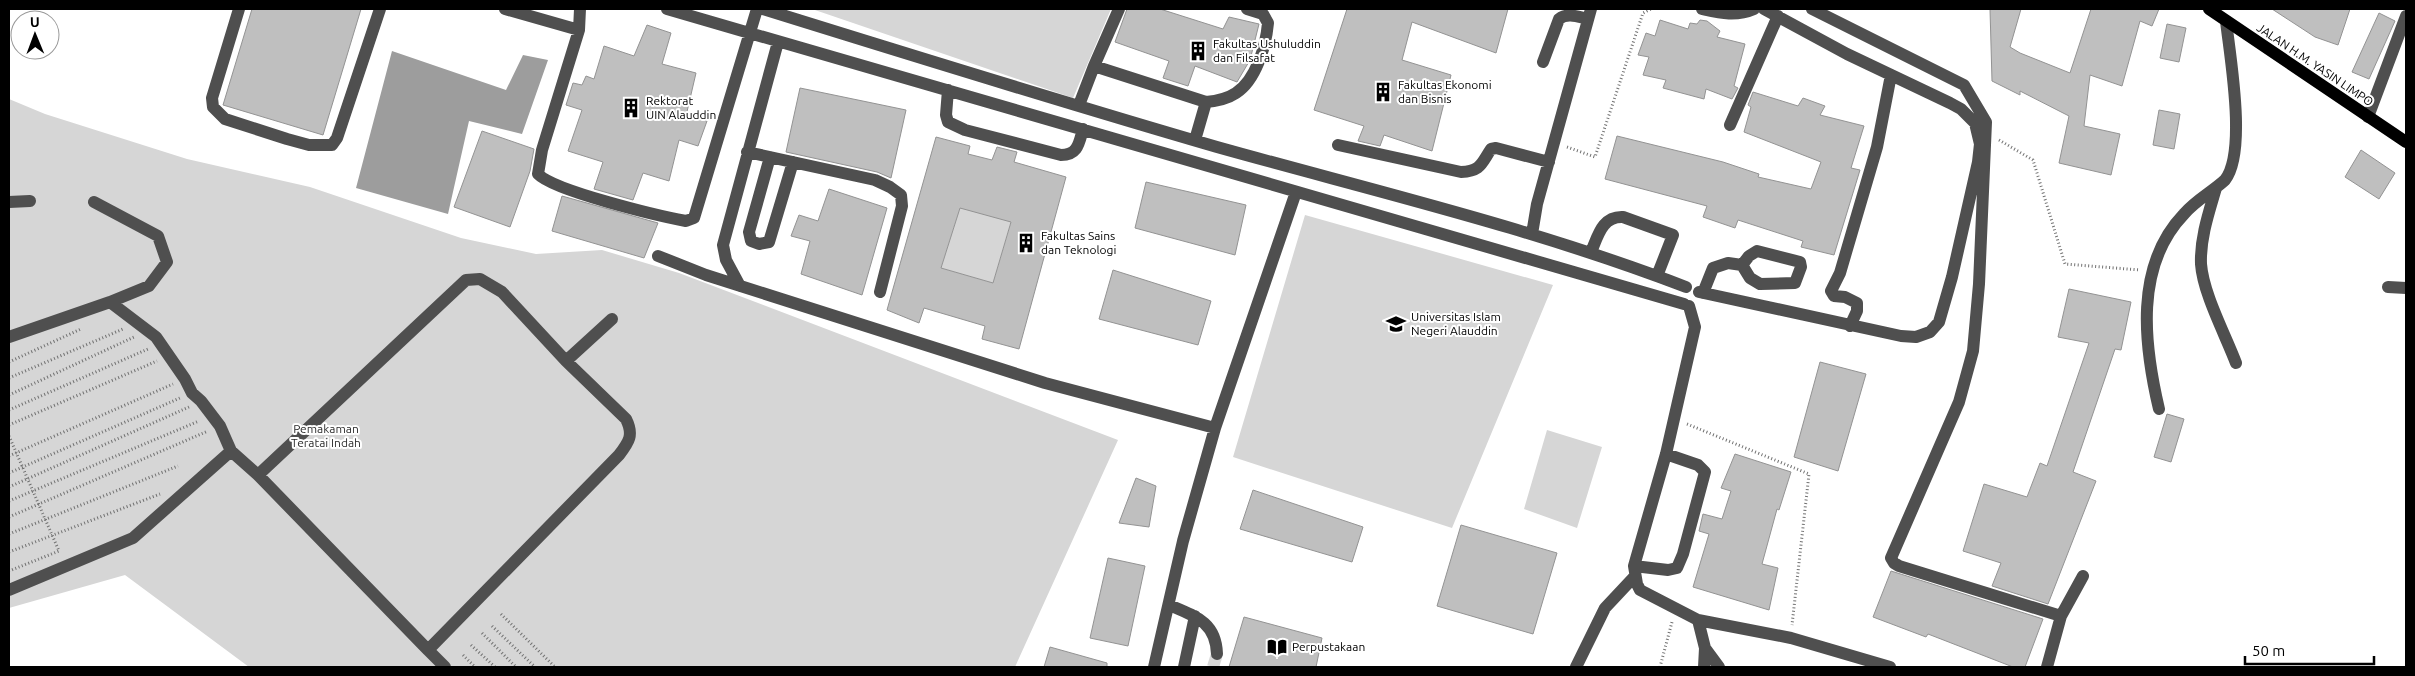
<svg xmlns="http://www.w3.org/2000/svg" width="2415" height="676" font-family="Ubuntu,sans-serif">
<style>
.green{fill:#d6d6d6}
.water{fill:#9d9d9d}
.building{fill:#bfbfbf;stroke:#939393;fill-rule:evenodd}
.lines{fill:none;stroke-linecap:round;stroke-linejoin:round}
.minor-tunnel{stroke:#d9d9d9;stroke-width:12;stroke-dasharray:12 6;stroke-linecap:butt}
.path{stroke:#717171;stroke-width:3;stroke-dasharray:1 2.5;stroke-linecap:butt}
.minor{stroke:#4f4f4f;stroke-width:12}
.major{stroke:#000;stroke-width:12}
.labels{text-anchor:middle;stroke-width:4;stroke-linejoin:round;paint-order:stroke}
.poi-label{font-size:12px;fill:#000;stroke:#fff;text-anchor:start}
.street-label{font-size:12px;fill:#000;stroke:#fff}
.park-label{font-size:12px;fill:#2d2d2d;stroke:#fff}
</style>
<rect width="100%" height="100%" fill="#fff"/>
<path class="green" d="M812 9H1111L1073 98Z
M9 99 45 114 187 159 310 187 461 238 536 254 602 250 679 273 1118 440 1015 667H249L125 575 9 608Z
M963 198 1014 211 993 283 941 268Z
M1305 215 1553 285 1452 528 1233 457Z
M1547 430 1602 447 1577 528 1524 509Z"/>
<path class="water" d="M392 51 506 90 523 55 548 60 522 134 469 121 448 214 356 188Z"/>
<path class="building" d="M252 9H361L323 135 223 105Z
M1127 9H1160L1223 29 1229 17 1259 24 1250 60 1237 82 1195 66 1188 86 1163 78 1169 61 1115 42Z
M1347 9H1508L1496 53 1412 22 1402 60 1451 75 1432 151 1384 135 1380 146 1358 141 1364 126 1314 110Z
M1990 9H2021L2010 47 2020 53 2070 73 2091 9H2159L2152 26 2140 21 2122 86 2090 75 2084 126 2120 134 2111 175 2059 163 2069 116 2020 91V95L1992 81Z
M2272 9H2350L2338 45 2315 37Z
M2379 13 2395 21 2369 79 2352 72Z
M1660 20 1688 29 1690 23 1697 24 1700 20 1707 21 1720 31 1717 37 1745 44 1734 86 1738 88 1732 99 1706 89 1704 99 1663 88 1666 80 1643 75 1649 57 1638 55 1646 33 1655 36Z
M2167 24 2186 28 2179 62 2160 58Z
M647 25 671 33 662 64 696 73 686 116 707 121 698 146 679 140 669 181 643 173 633 200 594 189 603 162 568 151 582 110 566 105 573 83 582 85 586 76 594 79 604 46 634 56Z
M800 88 906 110 891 178 877 172 786 152Z
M1753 92 1798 106 1803 98 1825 106 1820 115 1864 126 1851 168 1860 170 1834 255 1801 247 1803 241 1738 220 1735 228 1703 217 1707 206 1605 179 1617 136 1723 162 1759 174 1758 177 1811 189 1821 162 1744 132 1751 107 1748 105Z
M2159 110 2180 114 2174 149 2153 145Z
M482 131 534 149 530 171 510 227 454 207Z
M936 137 970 146 968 154 992 160 997 147 1017 152 1014 162 1066 177 1019 349 982 339 985 326 924 308 919 323 887 310ZM960 208 1011 222 993 283 941 268Z
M2361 150 2395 173 2379 199 2345 177Z
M1146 182 1246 205 1235 255 1135 228Z
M829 189 887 208 862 295 801 274 810 241 791 236 799 215 818 221Z
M562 196 658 223 644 258 552 231Z
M1113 270 1211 301 1198 345 1099 319Z
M2069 289 2131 302 2121 350 2115 349 2073 472 2096 481 2048 604 1992 586 2001 563 1963 551 1984 484 2027 497 2040 463 2047 466 2089 343 2058 337Z
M1820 362 1866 374 1838 471 1794 457Z
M2167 414 2184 419 2171 462 2154 457Z
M1735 454 1791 472 1779 510 1777 509 1762 564 1778 568 1769 610 1693 587 1709 534 1699 531 1703 514 1722 519 1731 491 1721 488Z
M1136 478 1156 486 1149 527 1119 523Z
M1253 490 1363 527 1352 562 1240 529Z
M1461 525 1557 553 1533 634 1437 606Z
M1108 558 1145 566 1128 646 1090 638Z
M1891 571 2043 619 2025 667H2013L1928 634 1926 637 1873 617Z
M1244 617 1322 638 1316 667H1229Z
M1050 647 1107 663V667H1044Z"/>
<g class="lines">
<path class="minor-tunnel" d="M1213 667 1217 654"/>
<path class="path" d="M1999 140 2033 160 2065 264 2140 270
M1567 147 1595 157 1643 13 1651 9
M9 362 81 329
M9 378 123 329
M9 395 134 337
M9 410 148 349
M1687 424 1809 474 1792 625
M9 425 157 361
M9 436 59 551 9 571
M9 456 173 384
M9 473 180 398
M9 487 189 407
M9 501 199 421
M9 517 208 431
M9 534 178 466
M9 552 160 494
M501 614 555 667
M492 626 535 667
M482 633 516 667
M471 645 495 667
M463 655 475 667
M1660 667 1672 622"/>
<path class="minor" d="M239 9 212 98 213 107 225 119 287 139 309 145H332L337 138 380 9
M505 9 579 30
M580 9 579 30 542 150 538 174C554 191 659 216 686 221L694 218 757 9
M667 9 1684 304
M763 9C914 56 1065 103 1217 147 1374 191 1533 228 1686 287
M1702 9C1720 13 1736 17 1754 9
M1812 9 1964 85 1986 122 1979 284 1973 351 1959 402 1891 558 1894 563 1899 566 2061 616 2047 667
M1543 62 1559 19C1567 12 1579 17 1588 19
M1094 66 1119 9
M948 90 946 115 948 122 965 130 1061 155C1078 155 1079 143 1083 129
M1206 102C1217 101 1227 99 1236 93 1256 80 1266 46 1268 23L1263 14 1247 9
M1079 105 1094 66 1206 102 1195 140
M2368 117 2406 16
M1730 125 1778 16
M1338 145 1461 172C1481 171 1481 164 1491 149L1496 148 1549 162
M747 152 875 180 890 187 901 195 902 206 880 292
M770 157 749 232 751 241 759 244 769 242 793 162
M2216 188C2209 212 2200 238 2201 264 2203 293 2225 334 2236 363
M9 202 30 201
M94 202 158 236 167 262 149 286 110 302
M1532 234 1537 204 1591 9
M1757 251 1800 262 1801 267 1795 283 1760 284 1750 278 1742 265 1749 256Z
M1591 252C1598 236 1602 216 1623 217L1673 235 1657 276
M658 256 706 275 1045 383 1215 428
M740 286 726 260 723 245 778 42
M2388 287 2406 288
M1699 292 1901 336 1916 337 1930 332 1939 322 1952 277 1978 162 1980 144 1975 123 1961 109 1950 103 1847 54 1764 9
M1703 293 1713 268 1728 263 1742 265
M1689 306 1695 327 1666 454 1634 566 1637 584 1640 590 1698 620 1705 648 1704 667
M1850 326 1857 311V303L1845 297 1834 296 1831 291 1840 273 1877 147 1891 75
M9 337 110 302 156 337 185 379 192 393 201 401 220 426 231 451 133 538 9 590
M566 361 612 319
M2159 409C2144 345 2134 266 2184 214 2196 200 2212 192 2225 180 2247 152 2230 57 2226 21
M231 451 258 475 428 650 619 455C629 442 634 435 626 419L566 361 502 292 480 279 466 280 258 475
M1634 566 1668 570 1677 568 1683 554 1705 472 1698 465 1666 454
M1169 605C1195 616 1216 622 1217 654
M2061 616 2083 576
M1698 620 1791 638 1890 667
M1705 648 1719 667
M428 650 445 667
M1154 667 1183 541 1215 428 1296 192
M1184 667 1195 616
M1576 667 1605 608 1635 576"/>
<path class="major" d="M2209 9 2406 142"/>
</g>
<defs>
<symbol id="building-bare" viewBox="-9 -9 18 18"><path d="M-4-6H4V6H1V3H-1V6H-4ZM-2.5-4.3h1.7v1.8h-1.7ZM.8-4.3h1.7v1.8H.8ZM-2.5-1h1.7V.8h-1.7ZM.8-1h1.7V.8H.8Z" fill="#000" stroke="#fff" stroke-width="2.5" paint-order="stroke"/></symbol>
<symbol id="university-bare" viewBox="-9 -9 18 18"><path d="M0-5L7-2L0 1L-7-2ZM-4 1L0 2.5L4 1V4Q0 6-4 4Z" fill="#000" stroke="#fff" stroke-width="2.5" paint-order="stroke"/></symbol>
<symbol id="library-bare" viewBox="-9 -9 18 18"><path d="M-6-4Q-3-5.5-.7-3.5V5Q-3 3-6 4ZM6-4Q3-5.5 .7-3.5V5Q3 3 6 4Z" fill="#000" stroke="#fff" stroke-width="2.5" paint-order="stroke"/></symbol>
</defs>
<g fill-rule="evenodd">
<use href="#building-bare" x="1184" y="37" width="28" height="28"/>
<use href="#building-bare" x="1369" y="78" width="28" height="28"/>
<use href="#building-bare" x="617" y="94" width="28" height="28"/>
<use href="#building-bare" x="1012" y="229" width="28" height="28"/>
<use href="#university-bare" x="1382" y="310" width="28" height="28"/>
<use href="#library-bare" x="1263" y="633" width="28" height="28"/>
</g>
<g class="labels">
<g class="poi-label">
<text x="1213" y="48">Fakultas Ushuluddin<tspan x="1213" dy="14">dan Filsafat</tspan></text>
<text x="1398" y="89">Fakultas Ekonomi<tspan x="1398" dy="14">dan Bisnis</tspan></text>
<text x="646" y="105">Rektorat<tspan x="646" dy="14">UIN Alauddin</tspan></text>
<text x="1041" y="240">Fakultas Sains<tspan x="1041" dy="14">dan Teknologi</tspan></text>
<text x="1411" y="321">Universitas Islam<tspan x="1411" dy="14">Negeri Alauddin</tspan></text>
<text x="1292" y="651">Perpustakaan</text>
</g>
<g class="street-label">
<text transform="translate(2315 65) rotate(34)" y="4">JALAN H.M. YASIN LIMPO</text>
</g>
<g class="park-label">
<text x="326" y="433">Pemakaman<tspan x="326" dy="14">Teratai Indah</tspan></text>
</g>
</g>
<rect width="2415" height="676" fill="none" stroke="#000000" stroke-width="20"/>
<g transform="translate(35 35) rotate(359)"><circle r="24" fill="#ffffff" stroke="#999999"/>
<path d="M0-4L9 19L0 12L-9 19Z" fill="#000000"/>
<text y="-8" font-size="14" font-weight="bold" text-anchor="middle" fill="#000000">U</text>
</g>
<path d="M2245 656v8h129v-8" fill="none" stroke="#000000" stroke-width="2.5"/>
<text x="2252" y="656" font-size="15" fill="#000000" stroke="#ffffff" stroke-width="4" paint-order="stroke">50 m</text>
</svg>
